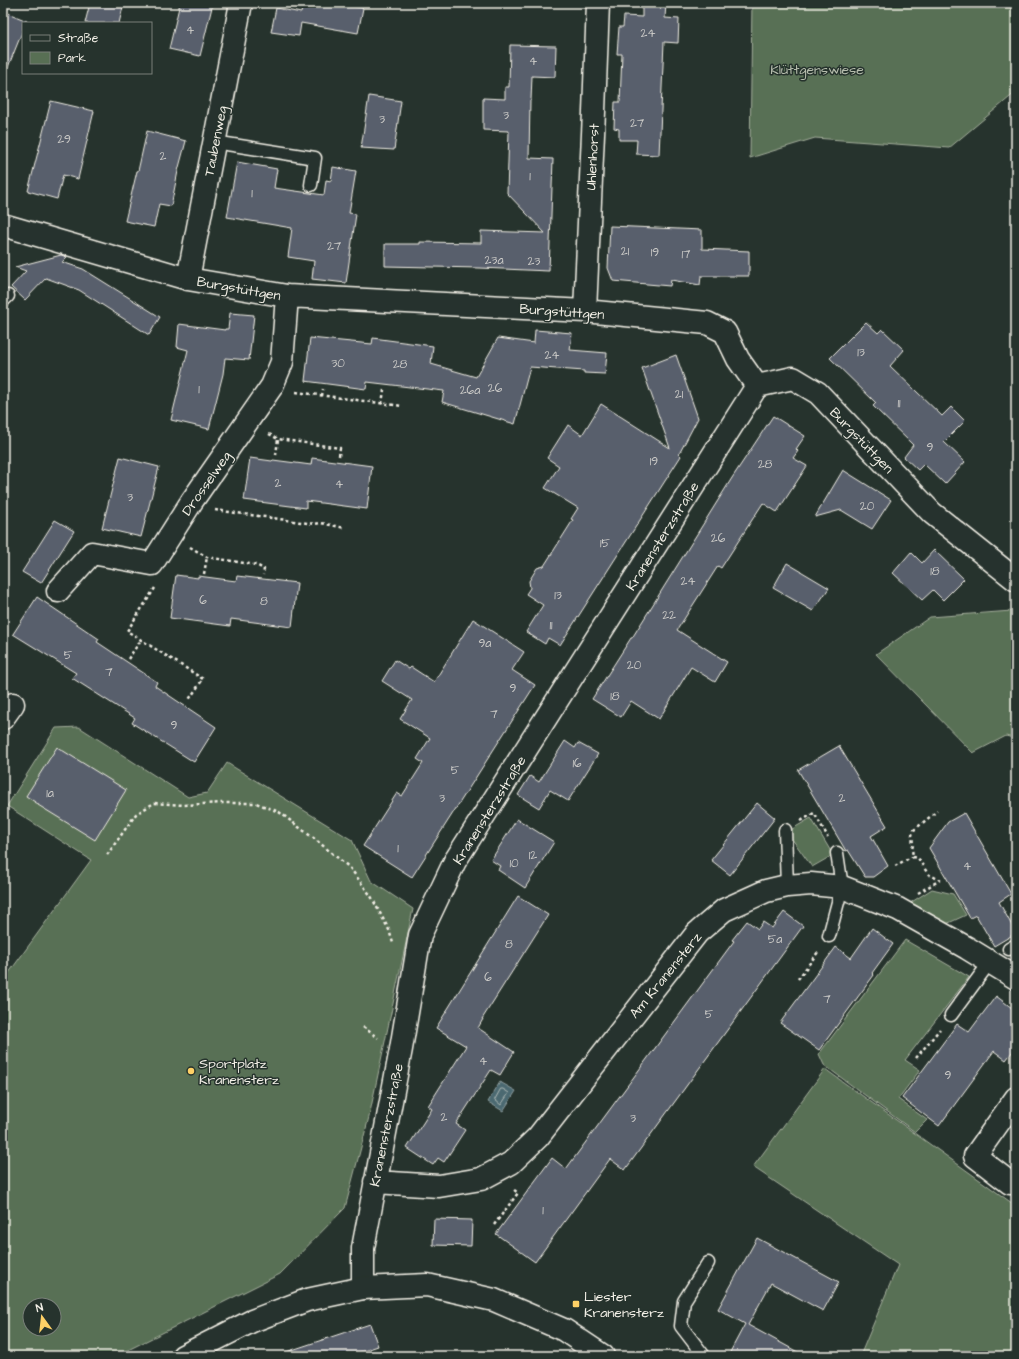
<svg xmlns="http://www.w3.org/2000/svg" width="1019" height="1359" font-family="'Architects Daughter',sans-serif">
<style>
.green{fill:#586f54;stroke:#a6b09e;fill-rule:evenodd}
.water{fill:#4b6971;stroke:#8f9fa1}
.lines{fill:none;stroke-linecap:round;stroke-linejoin:round}
.shore{stroke:#b0bbb8;stroke-width:1}
.building{fill:#585f6c;stroke:#f4f1e8}
.service-casing{stroke:#f4f1e8;stroke-width:15}
.minor-casing{stroke:#f4f1e8;stroke-width:25}
.tertiary-casing{stroke:#f4f1e8;stroke-width:25}
.path{stroke:#f4f1e8;stroke-width:2.5;stroke-dasharray:3 3;stroke-linecap:butt}
.service{stroke:#26332d;stroke-width:12}
.minor{stroke:#26332d;stroke-width:22}
.tertiary{stroke:#26332d;stroke-width:22}
.poi-dot{fill:#ffd166;stroke:#26332d;stroke-width:1.5}
.labels{text-anchor:middle;stroke-width:3;stroke-linejoin:round;paint-order:stroke}
.number-label{font-size:12px;fill:#cdccc9}
.park-label{font-size:14px;fill:#b6bdad;stroke:#26332d}
.street-label{font-size:14px;fill:#f4f1e8;stroke:#26332d}
.poi-label{font-size:14px;fill:#f4f1e8;stroke:#26332d;text-anchor:start}
</style>
<rect width="100%" height="100%" fill="#26332d"/>
<filter id="ink" filterUnits="userSpaceOnUse"><feTurbulence type="fractalNoise" baseFrequency=".025" numOctaves="2"/><feDisplacementMap in="SourceGraphic" scale="8" xChannelSelector="R" yChannelSelector="G"/><feConvolveMatrix kernelMatrix="1 2 1 2 8 2 1 2 1" color-interpolation-filters="sRGB"/></filter>
<g filter="url(#ink)">
<path class="green" d="M752 3H1016V92L949 148 815 138 750 158Z
M1012 611 1016 613V739L1006 736 973 753 876 654 930 617Z
M79 727 188 797 207 793 227 763 352 840 371 881 413 909 369 1117 345 1208 280 1274 116 1356H3V981L91 860 7 806 56 728ZM30 1305H54V1329H30Z
M811 818 833 855 812 867 787 832Z
M932 889 953 894 966 915 942 926 907 905Z
M905 940 969 977 905 1060 920 1070 898 1099 927 1120 915 1132 824 1065 819 1054Z
M825 1069 1016 1206V1356H860L898 1265 753 1167Z"/>
<path class="water" d="M500 1082 516 1091 503 1111 488 1102Z"/>
<g class="lines">
<path class="shore" d="M501 1089H503L509 1093 501 1105 495 1100Z"/>
</g>
<path class="building" d="M90 3H124L119 23H85Z
M180 3H213L200 56 169 49Z
M303 3H335L363 8 358 33 301 23 299 36 271 32 276 8 301 13Z
M642 3H666L665 18 679 19 678 43 664 42 659 155 636 154 637 140H619V129L614 128 615 102H620L622 54H617L619 27H623L624 16 642 17Z
M3 11 27 21 26 23H23V30L4 77Z
M510 45 556 46 555 77 532 76 531 100H530L529 158 553 159 549 271 480 268 385 266V244H420V242L481 243V231L545 233 507 193 509 131 483 130V98L505 99V87H509Z
M369 96 401 101 394 150 361 148Z
M51 101 94 111 78 179 63 175 57 199 28 191Z
M147 131 186 141 178 171 171 206 159 204 154 227 125 221 137 171H138Z
M237 162 277 169 274 188 324 195 326 180 331 181 333 167 356 171 349 213 356 214 346 283 312 279 314 261 288 257 292 228 227 217Z
M610 226 702 230V249L749 251V276H701L700 285 671 280 670 286 613 281 608 268Z
M61 255 67 257 62 262 83 269 160 317 149 335 79 290 46 278 25 300 11 287 26 271 15 267Z
M230 313 254 315 249 360 225 358 223 374 209 429 171 420 188 350 177 347 179 324 225 330V329H228Z
M866 322 878 333 882 329 904 350 890 366 942 416 951 407 965 421 944 442 965 462 945 484 924 464 918 470 904 457 913 445 873 406 876 403 830 358Z
M535 330 572 333 570 350 607 353 605 374 584 373V371L530 367 515 424 442 402 444 391 367 382 366 389 305 381 310 338 372 344 373 338 433 346 431 364 476 377 498 338 534 343Z
M676 355 698 418 679 454 681 456 560 645 548 638 545 644 526 632 543 605 526 594 530 588 529 581 537 568 544 566 573 520 571 519 578 508 545 488 559 466 547 458 568 425 582 435 601 404 670 448 642 368Z
M773 416 805 436 796 449 798 451 793 458 807 466 777 512 763 503 721 568 718 566 677 630 727 662 715 682 691 667 659 719 631 701 621 717 592 699 631 638H632L732 478Z
M120 457 159 467 141 537 102 528Z
M250 458 272 461 273 460 311 465 312 458 372 466 367 509 306 501V508L244 500Z
M843 470 891 500 872 529 841 510 815 517Z
M55 520 74 531 41 583 22 572Z
M934 550 964 579 943 600 933 590 922 600 893 573 911 552 922 563Z
M787 563 829 588 813 611 773 588Z
M176 575 198 578V576L236 581 237 576 297 583 292 627 231 619 230 626 170 618Z
M37 597 99 639 97 642 157 682 155 686 216 727 194 762 132 723 135 718 72 678 76 673 13 634Z
M473 619 524 652 512 670 535 685 412 877 363 846 397 793 402 796 423 763 417 759 430 738 400 719 412 700 382 681 395 660 409 669 411 667 434 682Z
M565 741 575 748 578 743 598 754 568 801 550 790 539 808 518 795 530 776 539 782Z
M839 746 887 826 871 836 888 866 873 877H865L848 850 846 851 798 770Z
M57 747 126 790 95 840 38 805V804L26 796Z
M757 803 775 818 730 875 711 860Z
M964 813 1011 894 999 902 1016 933 994 946 976 915 970 918 929 848 948 822Z
M517 819 554 842 525 888 498 870 500 866 491 860Z
M518 896 548 915 482 1019H483L478 1028 514 1052 500 1075 491 1070 456 1124 465 1130 444 1162 438 1158 433 1165 407 1148 432 1109 428 1106 466 1046 436 1028Z
M784 912 803 926 625 1170 610 1159 535 1262 496 1234 552 1158 566 1169 734 941 732 940 747 921 758 929 763 922 772 928Z
M872 928 893 944 872 973 874 975 819 1050 780 1023 836 947 851 958Z
M996 996 1016 1011V1047L1006 1060 994 1051 939 1126 902 1098 957 1024 969 1032Z
M434 1219 472 1220 471 1246 433 1245Z
M757 1238 839 1282 823 1311 771 1283 748 1325 805 1356H728L745 1324 718 1309Z
M370 1324 378 1346 349 1356H286V1352Z"/>
<g class="lines">
<defs>
<path id="service" d="M214 142 315 158 311 185
M3 301 8 296
M785 830 787 886
M829 936 842 887 837 853
M1009 949 1016 945
M951 1015 990 962
M704 1356 681 1326 684 1301 708 1263"/>
<path id="minor" d="M3 225 188 279 287 296 585 311 707 323 725 332 738 359 757 386 793 378 818 393 932 513 1016 580
M188 279 241 3
M585 311 594 112 598 3
M58 591 92 553 152 564 192 501 272 386 282 362 287 296
M3 718 13 704
M375 1182 439 1186 481 1179 511 1163 538 1137 697 933 724 910 766 891 787 886 811 884 842 887 898 909 967 948 1016 978
M1010 1183 975 1156 1016 1098
M363 1288V1248L401 1049 420 935 455 861 757 386"/>
<path id="tertiary" d="M183 1356 252 1321 307 1300 363 1288 427 1285 494 1300 564 1330 603 1356"/>
</defs>
<use href="#service" class="service-casing"/>
<use href="#minor" class="minor-casing"/>
<use href="#tertiary" class="tertiary-casing"/>
<path class="path" d="M296 392 402 406
M322 396 323 389
M382 404 384 390
M269 434 278 439 340 448 339 456
M276 455 278 439
M215 510 315 524 321 523 345 528
M190 547 207 557 256 565 264 569 263 575
M204 574 207 557
M155 588 127 631 203 679 188 701
M128 659 141 640
M801 821 814 813 828 837
M107 855 136 814 154 803 184 805 222 803H256L279 812 316 840 350 868 371 896 389 930 393 943
M895 866 909 858 913 857
M918 893 940 880 928 874 918 858 913 857 912 849 913 845 912 835 914 830 937 811
M798 979 818 952
M363 1027 378 1038
M916 1058 940 1029
M494 1225 518 1193 513 1189"/>
<use href="#service" class="service"/>
<use href="#minor" class="minor"/>
<use href="#tertiary" class="tertiary"/>
</g>
</g>
<g class="poi-dot">
<circle cx="191" cy="1071" r="4"/>
<rect x="572" y="1300" width="8" height="8" rx="2"/>
</g>
<g class="labels">
<g class="number-label">
<text x="190" y="34">4</text>
<text x="648" y="37">24</text>
<text x="533" y="65">4</text>
<text x="506" y="119">3</text>
<text x="382" y="123">3</text>
<text x="637" y="127">27</text>
<text x="64" y="143">29</text>
<text x="163" y="160">2</text>
<text x="530" y="180">1</text>
<text x="252" y="197">1</text>
<text x="334" y="250">27</text>
<text x="625" y="255">21</text>
<text x="655" y="256">19</text>
<text x="686" y="258">17</text>
<text x="494" y="264">23a</text>
<text x="534" y="265">23</text>
<text x="861" y="356">13</text>
<text x="552" y="359">24</text>
<text x="338" y="367">30</text>
<text x="400" y="368">28</text>
<text x="495" y="392">26</text>
<text x="199" y="393">1</text>
<text x="470" y="394">26a</text>
<text x="679" y="398">21</text>
<text x="899" y="407">11</text>
<text x="930" y="451">9</text>
<text x="654" y="465">19</text>
<text x="765" y="468">28</text>
<text x="278" y="487">2</text>
<text x="339" y="488">4</text>
<text x="130" y="501">3</text>
<text x="867" y="510">20</text>
<text x="718" y="542">26</text>
<text x="605" y="547">15</text>
<text x="935" y="575">18</text>
<text x="688" y="585">24</text>
<text x="558" y="599">13</text>
<text x="203" y="604">6</text>
<text x="264" y="605">8</text>
<text x="669" y="619">22</text>
<text x="551" y="629">11</text>
<text x="485" y="647">9a</text>
<text x="68" y="659">5</text>
<text x="634" y="669">20</text>
<text x="109" y="676">7</text>
<text x="513" y="692">9</text>
<text x="615" y="700">18</text>
<text x="494" y="718">7</text>
<text x="174" y="729">9</text>
<text x="577" y="767">16</text>
<text x="455" y="774">5</text>
<text x="50" y="797">1a</text>
<text x="442" y="802">3</text>
<text x="842" y="802">2</text>
<text x="398" y="852">1</text>
<text x="533" y="859">12</text>
<text x="514" y="867">10</text>
<text x="967" y="870">4</text>
<text x="775" y="943">5a</text>
<text x="509" y="948">8</text>
<text x="488" y="981">6</text>
<text x="827" y="1003">7</text>
<text x="709" y="1018">5</text>
<text x="483" y="1065">4</text>
<text x="948" y="1079">9</text>
<text x="444" y="1121">2</text>
<text x="633" y="1122">3</text>
<text x="543" y="1214">1</text>
</g>
<g class="park-label">
<text x="817" y="74">Klüttgenswiese</text>
</g>
<g class="street-label">
<text transform="translate(215 141) rotate(-79)" y="5">Taubenweg</text>
<text transform="translate(592 157) rotate(-87)" y="5">Uhlenhorst</text>
<text transform="translate(239 288) rotate(10)" y="5">Burgstüttgen</text>
<text transform="translate(562 311) rotate(4)" y="5">Burgstüttgen</text>
<text transform="translate(862 440) rotate(46)" y="5">Burgstüttgen</text>
<text transform="translate(206 483) rotate(-55)" y="5">Drosselweg</text>
<text transform="translate(662 536) rotate(-58)" y="5">Kranensterzstraße</text>
<text transform="translate(489 810) rotate(-58)" y="5">Kranensterzstraße</text>
<text transform="translate(665 975) rotate(-51)" y="5">Am Kranensterz</text>
<text transform="translate(386 1125) rotate(-79)" y="5">Kranensterzstraße</text>
</g>
<g class="poi-label">
<text x="199" y="1068">Sportplatz<tspan x="199" dy="16">Kranensterz</tspan></text>
<text x="584" y="1301">Liester<tspan x="584" dy="16">Kranensterz</tspan></text>
</g>
</g>
<rect width="1019" height="1359" fill="none" stroke="#26332d" stroke-width="16"/>
<rect x="8" y="8" width="1003" height="1343" fill="none" stroke="#f4f1e8" stroke-width="1.5" filter="url(#ink)"/>
<rect x="22" y="22" width="130" height="52" fill="#26332d" stroke="#787f78"/>
<rect x="30" y="35" width="20" height="6" fill="#26332d" stroke="#787f78"/>
<text x="58" y="42" font-size="12" fill="#f4f1e8">Straße</text>
<rect x="30" y="52" width="20" height="12" fill="#586f54" stroke="#787f78"/>
<text x="58" y="62" font-size="12" fill="#f4f1e8">Park</text>
<g transform="translate(42 1317) rotate(345)"><circle r="19" fill="#26332d" stroke="#787f78"/>
<path d="M0-3L7 15L0 10L-7 15Z" fill="#ffd166"/>
<text y="-6" font-size="11" font-weight="bold" text-anchor="middle" fill="#f4f1e8">N</text>
</g>
</svg>
